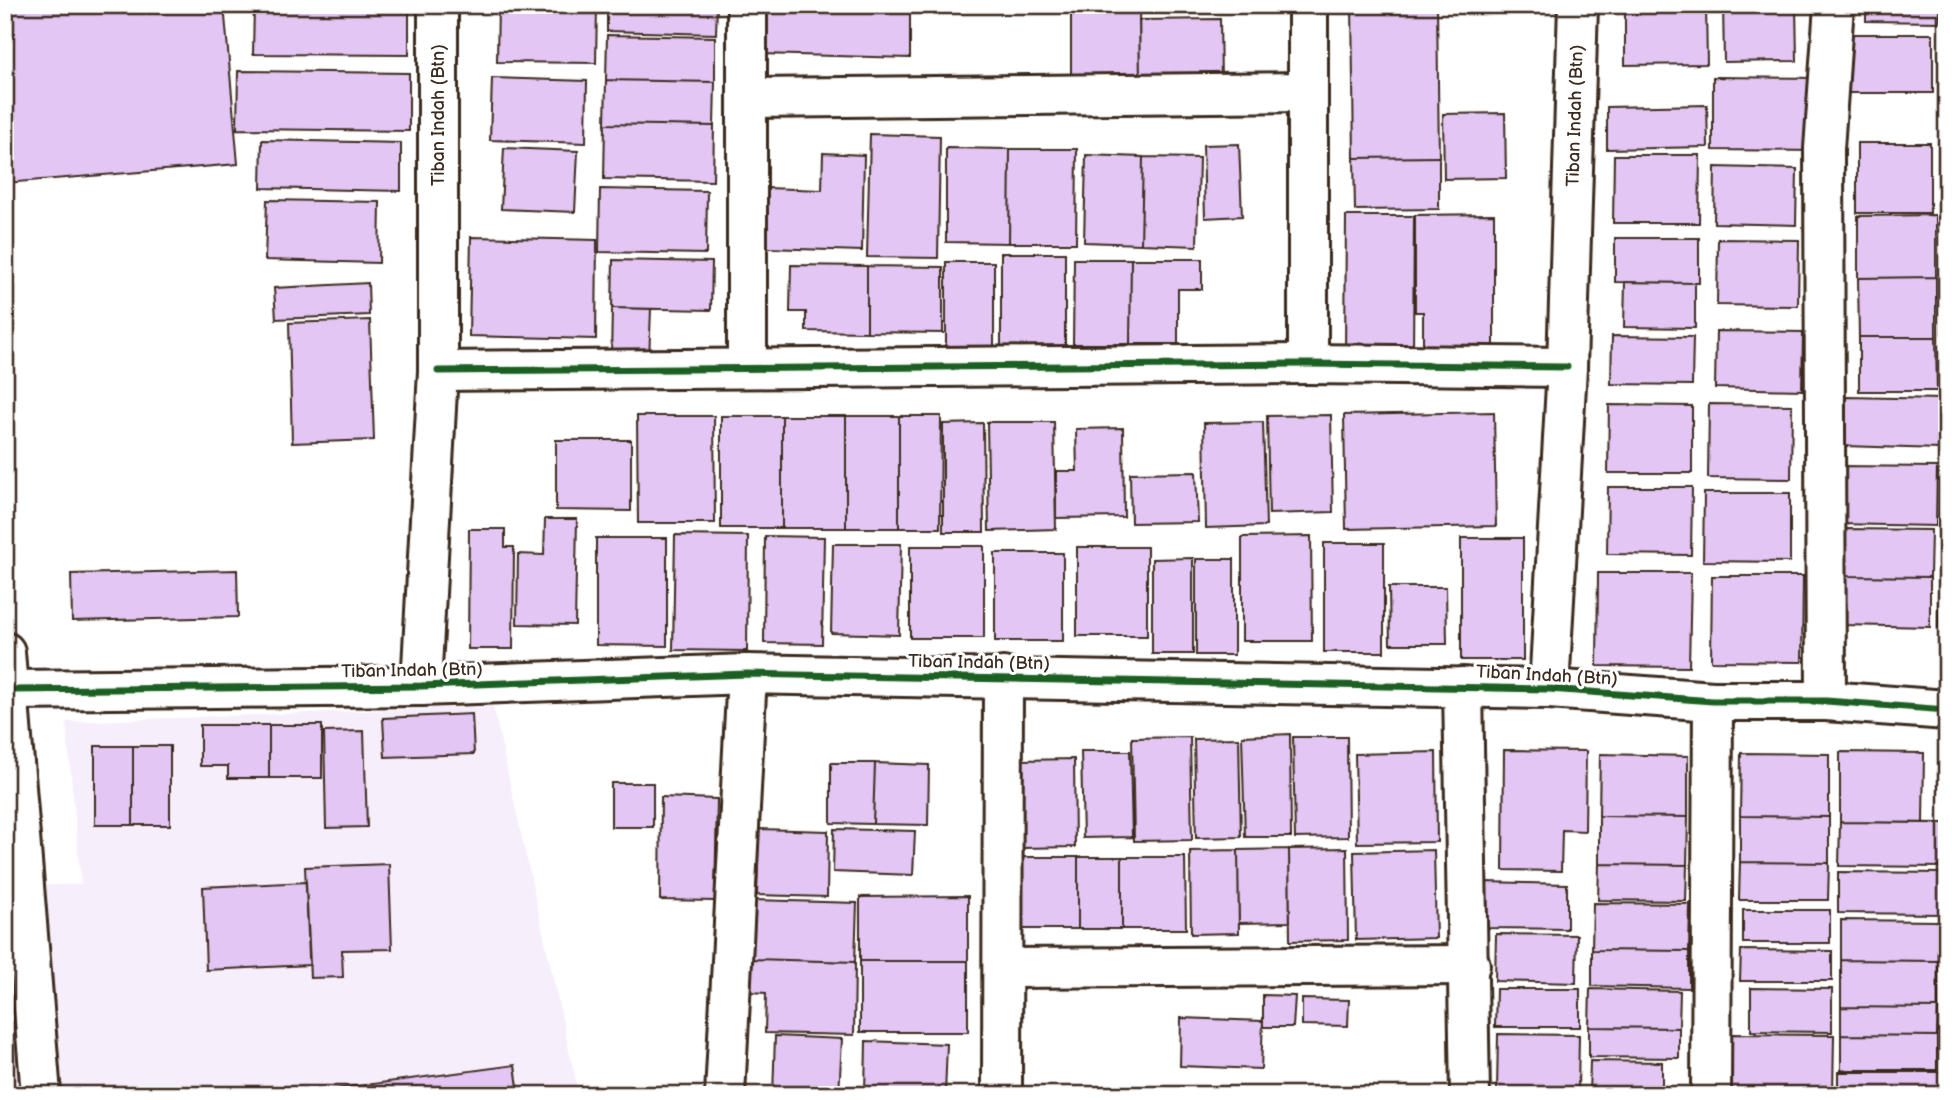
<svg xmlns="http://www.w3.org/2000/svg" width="1952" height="1100" font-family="'Balsamiq Sans',sans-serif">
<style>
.built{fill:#f7eefc}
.building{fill:#e3c6f4;stroke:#3b2a1e;stroke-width:2}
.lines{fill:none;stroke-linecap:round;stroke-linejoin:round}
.minor-casing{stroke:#3b2a1e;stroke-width:44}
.tertiary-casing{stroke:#3b2a1e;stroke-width:44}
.minor{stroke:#fff;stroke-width:38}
.tertiary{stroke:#fff;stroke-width:38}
.cycleway-casing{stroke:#fff;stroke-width:11}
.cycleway{stroke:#1b5e20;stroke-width:7}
.labels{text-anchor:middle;stroke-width:6;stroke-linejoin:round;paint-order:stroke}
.street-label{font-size:18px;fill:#3b2a1e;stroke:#fff}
</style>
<rect width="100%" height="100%" fill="#fff"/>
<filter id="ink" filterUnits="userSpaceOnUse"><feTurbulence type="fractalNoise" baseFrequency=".0143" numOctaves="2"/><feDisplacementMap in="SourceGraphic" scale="14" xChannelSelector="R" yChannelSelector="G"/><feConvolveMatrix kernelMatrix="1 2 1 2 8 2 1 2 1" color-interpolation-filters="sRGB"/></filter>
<g filter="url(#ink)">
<path class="built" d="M493 706 579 1095H5V887L81 884 66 722Z"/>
<path class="building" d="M5 5H224L238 164 5 183Z
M254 5H409V55L253 54Z
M498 5H597L596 63 497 62Z
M607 5H717L716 34 607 31Z
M761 5H910V58L760 54Z
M1071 5H1139L1140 81H1071Z
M1152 5H1241V12H1152Z
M1352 5H1437L1439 157 1354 158Z
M1723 5H1796L1797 61 1724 62Z
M1866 5H1940V22L1866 21Z
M1706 6 1707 64 1625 65V7Z
M1220 19 1221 80 1140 81 1139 20Z
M1848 34H1933V93H1848Z
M607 35 715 37V82L606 80Z
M238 71 409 73V131L237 129Z
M1713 77 1818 78 1817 151 1713 150Z
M492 78 587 81 586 143 490 140Z
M606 80 715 82 714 126 605 124Z
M1707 105 1708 147 1607 149V107Z
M1505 113 1506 178 1444 179 1443 114Z
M605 124 714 126 713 181 604 179Z
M870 134 940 136 938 258 867 257Z
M262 140 401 143V191L261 188Z
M1857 143H1930V213H1857Z
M1239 144 1242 216 1205 218 1203 145Z
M504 148 578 151 575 212 501 209Z
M946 148 1010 149 1009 243 946 242Z
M1010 149H1077L1076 243H1009Z
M823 153 864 155 862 251 766 248 767 188 822 190Z
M1086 155 1143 157 1141 244 1084 242Z
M1614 155H1700L1699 223H1613Z
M1143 157 1199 158 1197 246 1141 244Z
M1439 157V209L1355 210 1354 158Z
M1715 167 1797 169 1796 225 1714 223Z
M600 189 707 191 706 254 599 252Z
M267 200 380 202 379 263 265 260Z
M1494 214V355H1423V312H1415V215Z
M1936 215V277L1858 278V216Z
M1346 216H1414L1413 355 1345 354Z
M1942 220H1947V278H1942Z
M471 237 597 240 596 339 469 336Z
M1615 238H1699V283L1615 282Z
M1718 239 1799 240 1798 306 1717 305Z
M1001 253H1065V351H1001Z
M1074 259H1131L1130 344H1073Z
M1131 259H1202V289H1178V344H1130Z
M613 260 712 262 711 310 612 308Z
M946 262H994V354H946Z
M791 265 867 266V332L806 331V312H790Z
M867 266 943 267V333L867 332Z
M1936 277V337H1859L1858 278Z
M1625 282 1695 283V328L1624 327Z
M368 283 369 315 276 319 274 288Z
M1944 286H1947V334H1942Z
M612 308 651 309 649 360 611 359Z
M370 320 374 440 292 443 289 323Z
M1716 331 1803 332 1802 390 1715 388Z
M1612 336 1693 337 1692 385 1611 384Z
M1859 337H1936L1937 391H1859Z
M1846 397 1941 399 1939 449 1845 446Z
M1709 404 1792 405 1791 479 1708 478Z
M1609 405 1692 406V473H1608Z
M1494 412 1496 526 1346 529 1344 415Z
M1331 415 1333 512 1269 514 1267 416Z
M637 416H714L715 523H638Z
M721 416H782V528H721Z
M782 416H846V528H782Z
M846 416H899V528H846Z
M899 416H941L940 528H899Z
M987 422H1054L1056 529 989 531Z
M1263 422 1266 526 1206 528 1204 423Z
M983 423 984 532H943V424Z
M1123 428 1124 517 1056 518V471H1077L1076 429Z
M556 440H631V511L556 510Z
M1838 466 1937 467 1936 526 1837 524Z
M1196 472 1198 522 1131 523 1130 473Z
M1608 487H1692L1691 555 1607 554Z
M1704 493H1790V562L1703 561Z
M1943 517H1947V582H1941Z
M545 519H577L575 625 517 624 518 554 544 555Z
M469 529H505V547H514L513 649H468Z
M1846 529 1931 530 1930 577 1845 576Z
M675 535 748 536 747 651 673 650Z
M765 536 824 537 822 644 764 643Z
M1311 536 1312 641H1242V537Z
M596 538H667V646L596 645Z
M1461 538H1523V660H1461Z
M1324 543H1384V652H1324Z
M833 544H901L899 635 831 633Z
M910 546H984V638H910Z
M1077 547H1147V636H1077Z
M995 553H1063V641H995Z
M1193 558V654H1152V559Z
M1196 559H1234V655H1196Z
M237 570 238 617 72 621 71 574Z
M1598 573H1691L1689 667 1597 666Z
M1712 576H1803L1802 662 1711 661Z
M1845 576 1930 577V627L1844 625Z
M1389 587H1446L1447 644H1390Z
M1939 589H1947V628L1938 627Z
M472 714 474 754 385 757 383 718Z
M200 725H269V778H228V766H200Z
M269 725H322V778H269Z
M364 731 367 827 326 828 324 732Z
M1290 734 1291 837H1245L1242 736Z
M1190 737 1192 840 1134 841 1132 738Z
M1293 737H1347L1348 837 1295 838Z
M1239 738 1241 837 1196 838 1194 739Z
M95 746H133V825H95Z
M133 746H170V825H133Z
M1504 750 1586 751 1585 831 1562 830 1561 871 1503 870Z
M1081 751H1130L1132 837 1083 838Z
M1436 752 1437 842 1357 843 1355 754Z
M1840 752 1924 753 1923 823 1840 822Z
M1741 753 1829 754V817L1740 816Z
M1600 754 1688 756V817L1599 816Z
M1074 759 1075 847 1022 848 1021 760Z
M831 763H875L873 824 831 823Z
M875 763 929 765 928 825 873 824Z
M611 783H653V827H611Z
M661 797 717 799 715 901 660 900Z
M1599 816 1688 817 1687 865 1599 864Z
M1740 816 1829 817V863L1740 862Z
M1840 822 1944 823V867L1839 866Z
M759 829 828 831 827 897 757 895Z
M834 829 915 831 913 875 833 872Z
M1347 848 1348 940 1290 941 1289 849Z
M1289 849 1290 922 1239 923 1238 850Z
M1238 850 1239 933 1191 934 1190 851Z
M1434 850 1436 938 1356 940 1354 852Z
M1017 857H1078V929H1017Z
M1078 857H1122V929H1078Z
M1122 857H1185L1186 929H1122Z
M1740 862 1829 863 1828 900H1739Z
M389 864 392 949 342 950 343 977 310 978 305 867Z
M1599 864 1687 865 1686 901 1598 900Z
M1838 872 1944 873 1943 914 1838 913Z
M306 882 310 965 206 970 203 887Z
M1486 882 1567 884V929L1486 928Z
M968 896V961H860V897Z
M751 900 857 903 855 962 750 959Z
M1593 903 1690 904 1689 951 1592 950Z
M1743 910H1830V943H1743Z
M1841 920 1938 921V961L1841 960Z
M1496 934 1577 935 1576 983 1495 981Z
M1592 950 1689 951V988L1592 986Z
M1741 950 1832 951V981H1740Z
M750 959 855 962 854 1035 765 1033 766 993 749 992Z
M1841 960 1938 961V1008L1841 1007Z
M860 961H968V1032H860Z
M1751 988 1832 989V1032L1751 1031Z
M1496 989H1580V1027H1495Z
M1590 989 1680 991 1679 1028 1589 1027Z
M1263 995 1295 996 1293 1027H1263Z
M1302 999 1349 1000 1348 1026 1302 1025Z
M1841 1007 1938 1008 1937 1036 1841 1035Z
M1181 1018 1263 1021 1261 1069 1180 1066Z
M1589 1027 1679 1028V1058L1589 1057Z
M1498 1034 1579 1035 1578 1092 1497 1091Z
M1730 1034 1834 1035 1833 1095H1730Z
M1841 1035 1937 1036V1070H1841Z
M775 1036 842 1039 839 1095H773Z
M866 1041 947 1044 945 1095H865Z
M1590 1061 1662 1062V1095H1589Z
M515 1065 519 1095H290Z
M1838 1072H1945L1944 1095H1838Z"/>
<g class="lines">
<defs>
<g id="minor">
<path d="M747 5V367"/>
<path d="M747 98 1306 92"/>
<path d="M1308 364V5"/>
<path d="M438 371 1308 364 1567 367"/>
<path d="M421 686 438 371V5"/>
<path d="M1463 687 1470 1095"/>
<path id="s1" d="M1549 689 1567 367 1578 5"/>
<path d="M11 690 421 686 747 674 1549 689 1713 701H1826L1947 710"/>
<path d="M1826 701 1824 149 1834 5"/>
<path d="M1003 968 1470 965"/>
<path d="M725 1095 747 674"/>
<path d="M1002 1095 1003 677"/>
<path d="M1711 1095 1713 701"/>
</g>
<path id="tertiary" d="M5 652 41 1095"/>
</defs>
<use href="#minor" class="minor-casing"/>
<use href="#tertiary" class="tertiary-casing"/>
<use href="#minor" class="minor"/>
<use href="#tertiary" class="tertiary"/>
<defs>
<path id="cycleway" d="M438 371 1308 364 1567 367
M11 690 421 686 747 674 1549 689 1713 701H1826L1947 710"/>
</defs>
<use href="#cycleway" class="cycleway-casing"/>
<use href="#cycleway" class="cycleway"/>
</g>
</g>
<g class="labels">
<g class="street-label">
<text transform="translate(438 115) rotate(-90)" y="6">Tiban Indah (Btn)</text>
<text dy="6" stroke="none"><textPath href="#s1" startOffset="574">Tiban Indah (Btn)</textPath></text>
<text transform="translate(979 662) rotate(1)" y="6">Tiban Indah (Btn)</text>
<text transform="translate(412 670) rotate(-1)" y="6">Tiban Indah (Btn)</text>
<text transform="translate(1547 675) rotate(3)" y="6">Tiban Indah (Btn)</text>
</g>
</g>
<rect width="1952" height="1100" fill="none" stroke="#fff" stroke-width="28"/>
<rect x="14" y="14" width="1924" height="1072" fill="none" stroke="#3b2a1e" stroke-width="2.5" filter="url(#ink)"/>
</svg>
